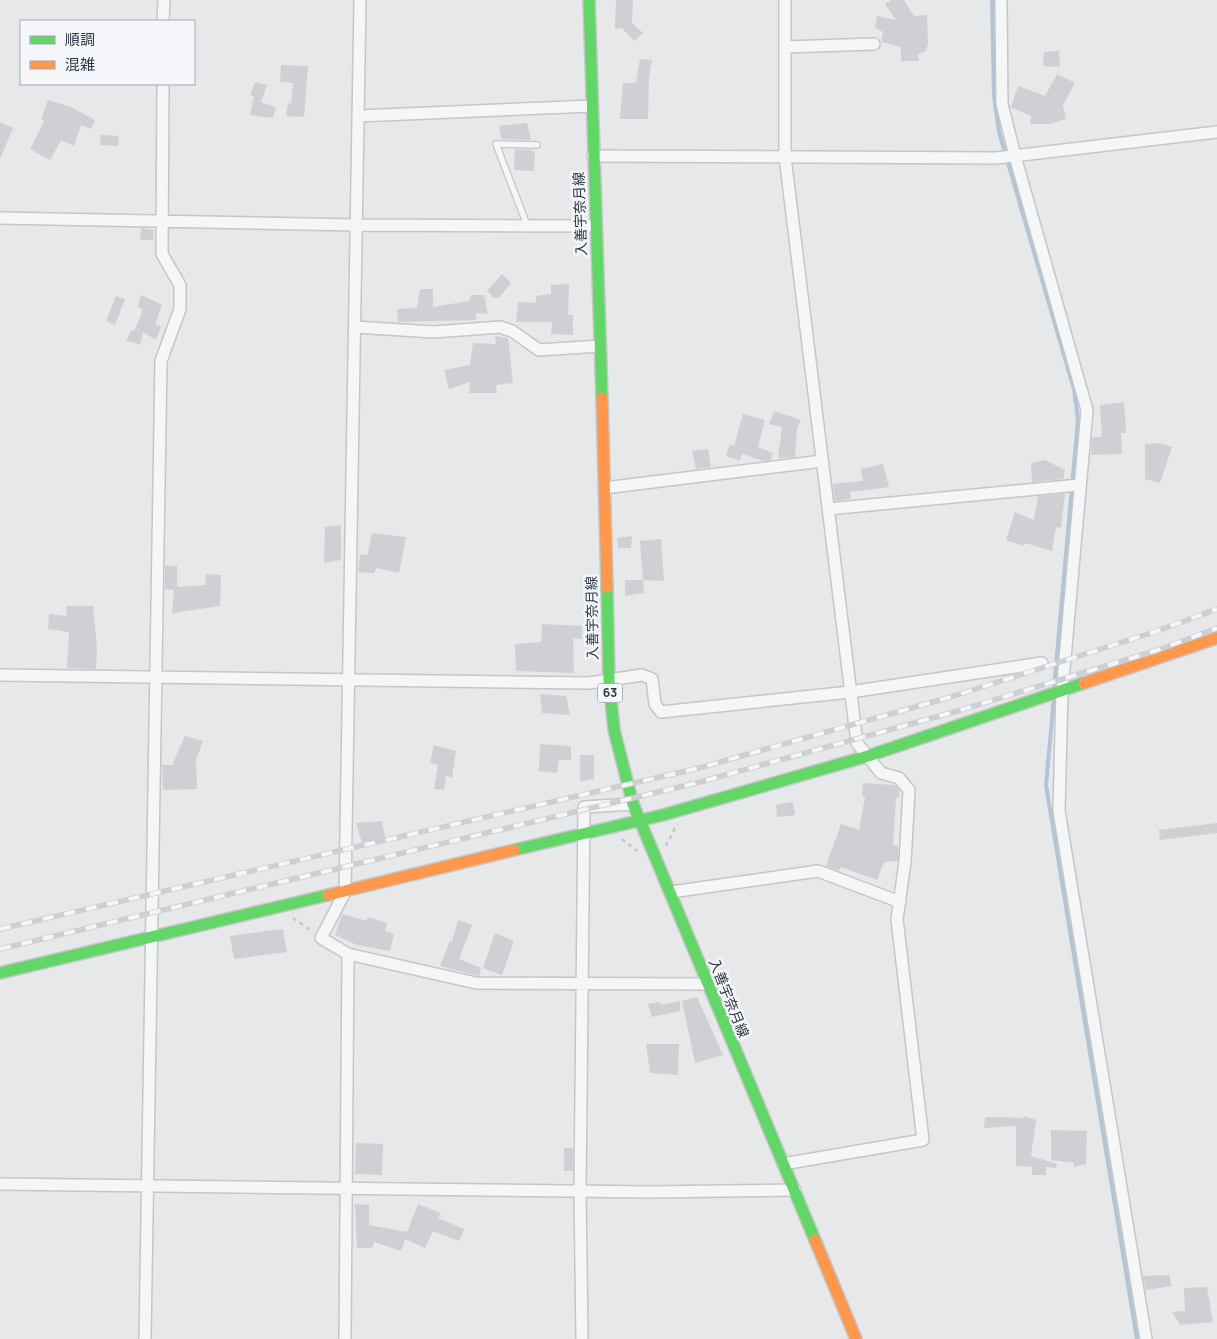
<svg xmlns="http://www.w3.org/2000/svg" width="1217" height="1339" font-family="Manrope,'Noto Sans JP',sans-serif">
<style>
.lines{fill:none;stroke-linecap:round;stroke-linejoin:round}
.stream{stroke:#b4c4d5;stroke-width:4}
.building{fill:#ced0d3}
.lane-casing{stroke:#c4c6c8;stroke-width:8}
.street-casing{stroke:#c4c6c8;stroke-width:14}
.fast-casing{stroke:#c4c6c8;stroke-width:14}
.slow-casing{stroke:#c4c6c8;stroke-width:14}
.path{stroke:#c5c6ca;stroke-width:2.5;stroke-dasharray:4 4;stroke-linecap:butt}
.lane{stroke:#f5f6f7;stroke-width:5.5}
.street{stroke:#f5f6f7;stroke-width:11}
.fast{stroke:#63d668;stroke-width:11}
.slow{stroke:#ff974d;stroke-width:11}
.rail-casing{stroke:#cecfd2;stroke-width:5.5}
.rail{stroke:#f4f6f9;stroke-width:4;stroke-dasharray:11;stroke-linecap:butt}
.labels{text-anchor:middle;stroke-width:5;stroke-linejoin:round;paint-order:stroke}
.shield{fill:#f4f6f9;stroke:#676e7b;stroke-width:1}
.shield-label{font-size:12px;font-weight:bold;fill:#2b3445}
.street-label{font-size:14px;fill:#2b3445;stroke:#f4f6f9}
</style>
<rect width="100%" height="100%" fill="#e6e8ea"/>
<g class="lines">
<path class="stream" d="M992 0 994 96 999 132 1074 389 1078 420 1054 688
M1054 697 1046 785 1137 1339"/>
</g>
<path class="building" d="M616 0H633L632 23 643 33 634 41 622 28 615 29Z
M891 0H904L914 16 927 15 928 44 926 51 918 54 919 61H901V47L881 42 883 32 875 28 877 16 896 20 885 4Z
M1059 51 1060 67 1043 66 1044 52Z
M640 59 652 60 649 78 648 119H620L623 83H636Z
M281 65 308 66 304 117 286 116 288 103 291 104 293 83 280 82Z
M1057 74 1075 83 1063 105 1066 119 1050 124H1030L1031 116 1011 107 1018 86 1045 96Z
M255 82 267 85 261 102 276 107 273 118 250 115 254 96 250 95Z
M48 100 71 107 95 120 91 129 81 125 74 146 61 140 50 160 30 149 44 121 41 119Z
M0 122 13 128 0 159Z
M527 123 531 140 501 139 499 126Z
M101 135 119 136 118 146 100 145Z
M515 149 532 150 535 153 534 171 514 170Z
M141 228 154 230 153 240H140Z
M502 274 511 283 499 298H494L487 291Z
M569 284 568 315H573V335L551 334 552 322H516L518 302 536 303V296L551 294V285Z
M420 289H433V307L469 301 471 295H484L488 314 476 313V320L398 322 397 309 417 308Z
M141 295 162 305 155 324 161 327 156 340 143 332 140 345 126 340 132 330 134 331 143 310 138 307Z
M116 296 125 299 115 325 106 321Z
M495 336 508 338 513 383 496 385 497 393H469L470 382 449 389 444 370 470 365 473 343 496 344Z
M1124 402 1126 433H1121L1122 454 1091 455 1092 437H1102L1100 405Z
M774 411 801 420 797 428 795 457 778 458 782 427 769 424Z
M743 414 765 420 758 447 773 453 771 460 764 461 742 454 740 461 726 456 730 444 734 446Z
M1159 443 1172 447 1160 483 1145 479V444Z
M708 449 711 467 696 469 692 451Z
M1045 460 1065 470 1063 479 1032 482 1031 463Z
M883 464 889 487 850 492 851 499 835 501 833 484 863 481 861 469Z
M1065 494 1061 528 1056 527 1052 551 1025 543 1023 546 1006 540 1015 512 1034 520 1038 496Z
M341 525V560L324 563 325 527Z
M372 533 406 537 399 573 376 568 374 573 358 572 360 555 368 554Z
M632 536 631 548H618L617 538Z
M661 539 664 581 643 580 640 541Z
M165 566H177V587L205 585 206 574 221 575 220 606 172 613 174 590 165 589Z
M625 580H643L644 593 625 596Z
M67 606H93L97 648 96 669 67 668 69 632 48 629 49 614 66 616Z
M542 624 582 626V639L573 638 574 673 516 671 515 644 541 642Z
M540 694 566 696 570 715 542 713Z
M185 736 203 741 196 760 197 789 163 790 162 765H172Z
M540 744 571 746V760H559L557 773 539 771Z
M434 745 456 751 452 778 446 775 444 790 434 789 438 765 430 763Z
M580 755H594V779L580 781Z
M863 783 895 785 899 789V798H896L893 846 898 845V861L884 862 877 880 841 867 839 871 826 866 841 824 859 830 865 797 862 796Z
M793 802 795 815 777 817 776 805Z
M382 821 385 838 362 843 356 823Z
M1217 823V833L1160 840 1159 830Z
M342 914 367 921 368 917 387 923 385 931 394 934 390 951 357 945 335 935Z
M458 920 472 925 459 959 481 968 479 976 440 966 450 941 452 942Z
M283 929 287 952 234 959 230 936Z
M495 933 514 941 502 975 483 968Z
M697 997 723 1055 695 1063 682 1001Z
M680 1001V1011L652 1017 648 1004 660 1002 661 1005Z
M646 1044H679L678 1075 650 1073Z
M1024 1116 1036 1120 1031 1156 1057 1164 1056 1168 1046 1167V1175H1032V1167L1016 1166V1126L984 1128 985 1117 1024 1118Z
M1051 1130 1087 1131 1086 1164 1074 1167V1163L1051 1160Z
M356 1143 383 1144 382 1175 355 1174Z
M564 1148H573V1171H564Z
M355 1204 369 1205V1225L407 1232 418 1204 441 1213 438 1218 464 1229 459 1241 433 1231 425 1248 405 1239 401 1251 374 1242 372 1248H357Z
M1169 1275 1172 1286 1146 1290 1143 1276Z
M1207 1287 1213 1322 1180 1325 1172 1312 1185 1311 1184 1288Z"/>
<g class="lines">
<defs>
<path id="lane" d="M527 225 496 144 537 145"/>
<path id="street" d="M1001 0 1002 104 1015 156 1087 410 1062 692 1059 811 1146 1339
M163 21 164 0
M785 47 874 44
M359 116 592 106
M593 156 996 158 1217 132
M0 218 355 225 595 226
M355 327 434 332 500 327 512 331 539 350 600 346
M604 488 822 461
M828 509 1079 485
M0 675 589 683 642 675 652 679 655 704 661 712 850 692 1042 663
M671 892 818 871 900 902
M348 954 476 983 707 984
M783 1164 923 1140 897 919 905 862 909 790 899 778 881 773 857 743 785 157V0
M0 1184 649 1192 795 1190
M145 1339 161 361 180 309V285L162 254 163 84
M345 1339 348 954 321 938 345 892 360 0
M582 1339 580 1191 584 807 633 804"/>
<path id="fast" d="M589 0 602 398
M607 587 609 680 614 730 633 804 815 1240
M514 850 663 815 868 756 1084 683
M0 973 328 895"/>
<path id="slow" d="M602 398 607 587
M1084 683 1217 638
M328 895 514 850
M815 1240 856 1339"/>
</defs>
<use href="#lane" class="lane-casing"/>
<use href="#street" class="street-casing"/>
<use href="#fast" class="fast-casing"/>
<use href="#slow" class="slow-casing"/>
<path class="path" d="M622 839 637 851
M666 846 677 824
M293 918 313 932"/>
<use href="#lane" class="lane"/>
<use href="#street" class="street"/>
<use href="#fast" class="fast"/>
<use href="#slow" class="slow"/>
<defs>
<path id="rail" d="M0 929 699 768 954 696 1157 631 1217 609
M0 949 700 782 954 712 1158 650 1217 628"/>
</defs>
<use href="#rail" class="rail-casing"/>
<use href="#rail" class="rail"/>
</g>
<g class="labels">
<rect class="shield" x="597.5" y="683.5" width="25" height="19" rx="4"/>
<g class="shield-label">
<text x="610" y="697">63</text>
</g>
<g class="street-label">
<text transform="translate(580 214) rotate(-92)" y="5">入善宇奈月線</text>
<text transform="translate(592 618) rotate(-91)" y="5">入善宇奈月線</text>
<text transform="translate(729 998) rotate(68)" y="5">入善宇奈月線</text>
</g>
</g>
<rect x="20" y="20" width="175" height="65" fill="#f4f6f9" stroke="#a4a8b1"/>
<rect x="30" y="36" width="25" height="8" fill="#63d668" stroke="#a4a8b1"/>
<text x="65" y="45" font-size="15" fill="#2b3445">順調</text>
<rect x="30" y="61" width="25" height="8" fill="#ff974d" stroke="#a4a8b1"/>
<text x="65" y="70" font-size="15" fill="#2b3445">混雑</text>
</svg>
